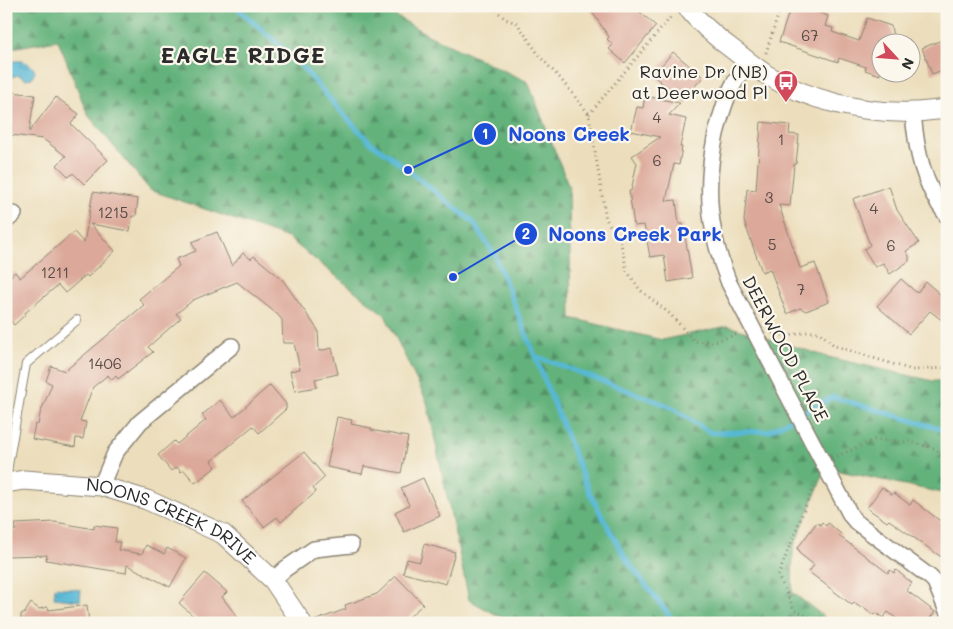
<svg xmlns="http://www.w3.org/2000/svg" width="953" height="629" font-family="Mali,sans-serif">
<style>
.forest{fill:url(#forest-firs);stroke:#486e54}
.water{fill:url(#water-ripples);stroke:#417280}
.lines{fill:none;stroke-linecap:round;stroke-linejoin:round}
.stream{stroke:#57b8d6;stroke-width:5}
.building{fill:#dba899}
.service-casing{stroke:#8c8474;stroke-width:10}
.minor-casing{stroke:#8c8474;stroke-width:18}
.tertiary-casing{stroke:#8c8474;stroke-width:21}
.path{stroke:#8c8474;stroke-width:3;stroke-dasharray:1 4;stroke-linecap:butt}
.service{stroke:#fff;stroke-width:8}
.minor{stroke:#fff;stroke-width:15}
.tertiary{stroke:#fff;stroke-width:19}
.labels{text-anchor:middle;stroke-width:4.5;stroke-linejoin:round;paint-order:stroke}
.number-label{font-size:15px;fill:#574a46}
.poi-label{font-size:18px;fill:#2b2b2b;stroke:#fbf7ec;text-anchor:end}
.street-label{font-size:18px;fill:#2b2b2b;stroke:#fbf7ec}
.district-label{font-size:22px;font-weight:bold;letter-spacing:1px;fill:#2b2b2b;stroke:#fbf7ec}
.leader{fill:none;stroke:#1d4ed8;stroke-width:2}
.callout-dot{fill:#1d4ed8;stroke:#fbf7ec;stroke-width:2}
.mark-label{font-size:15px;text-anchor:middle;font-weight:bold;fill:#fff}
.callout-label{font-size:19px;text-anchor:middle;font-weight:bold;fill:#1d4ed8;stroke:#fbf7ec;stroke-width:4.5;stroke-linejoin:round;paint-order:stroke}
</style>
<defs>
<pattern id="forest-firs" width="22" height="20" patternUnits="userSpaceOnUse" patternTransform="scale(1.25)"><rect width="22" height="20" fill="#64b27c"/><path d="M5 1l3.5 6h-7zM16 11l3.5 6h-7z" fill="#539166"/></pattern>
<pattern id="water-ripples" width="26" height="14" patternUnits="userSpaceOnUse" patternTransform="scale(1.25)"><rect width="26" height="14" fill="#57b8d6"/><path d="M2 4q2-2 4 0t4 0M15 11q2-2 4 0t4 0" fill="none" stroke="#4896ae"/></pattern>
</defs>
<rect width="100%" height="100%" fill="#fbf7ec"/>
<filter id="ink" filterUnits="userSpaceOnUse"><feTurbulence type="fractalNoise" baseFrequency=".02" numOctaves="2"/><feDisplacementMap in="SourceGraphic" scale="10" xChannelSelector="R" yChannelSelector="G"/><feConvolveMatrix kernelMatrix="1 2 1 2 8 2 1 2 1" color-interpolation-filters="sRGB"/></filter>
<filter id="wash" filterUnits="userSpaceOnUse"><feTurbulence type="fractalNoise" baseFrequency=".0096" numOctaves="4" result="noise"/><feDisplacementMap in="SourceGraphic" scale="20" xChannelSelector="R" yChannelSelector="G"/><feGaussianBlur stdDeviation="1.12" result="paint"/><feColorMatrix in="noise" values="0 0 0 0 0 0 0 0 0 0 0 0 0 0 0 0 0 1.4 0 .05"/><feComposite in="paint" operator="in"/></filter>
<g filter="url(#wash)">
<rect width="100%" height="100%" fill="#ecdebc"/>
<path class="forest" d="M6 6H379L428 35 528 82 569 187 571 318 662 340 728 326 828 357 933 381H947V494L826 468 793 549 792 592 832 623H512L469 600 427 402 385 315 288 238 150 190 88 115 58 40 6 49Z"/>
<path class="water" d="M22 61C28 63 32 65 35 71L32 78 26 79 18 75 12 77 6 72 7 64 14 61Z
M55 587 81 590 80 601 54 598Z"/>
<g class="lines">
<path class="stream" d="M235 6 295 59 344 115 371 143 389 155 473 222 495 256 590 494 626 559 675 623
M535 356 669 406 711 433 769 431 833 397 947 431"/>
</g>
<g id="blocks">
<path class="building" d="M588 6H633L656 26 625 63 609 49 613 45 607 39 609 37Z
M791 6H801L828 16 825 26 833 28 832 32 859 41 867 18 891 26 894 42H880V75L865 70 866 67 839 58 838 62 779 42Z
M947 38V68L932 74 922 48Z
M673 52 703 77 682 101 653 75Z
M6 91 35 95 29 132 56 97 79 114 71 124 108 160 84 184 73 173 69 177 57 165 66 156 43 139 11 135 12 121 6 120Z
M645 96 680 103 669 115 686 119 680 147H682L679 165 674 164 666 201 676 200 679 224H683L692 278 668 282 664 255 650 257 644 225 634 226 629 191H631L637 163 632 156 660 137 631 131 637 107 643 108Z
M761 122 790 125 789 134 799 135 796 164H794L790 206 779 205 800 268 815 263 829 302 806 311 800 308 787 314 770 269 762 272 744 221 747 189 756 190Z
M889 186 897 210 919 243 906 251 909 256V261L890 274 883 263 875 267 864 249 870 245 853 199Z
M93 192 138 199 136 216H132L130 231 90 224 115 251 88 277 86 275 65 293 58 285 25 313 26 314 14 325 6 315V280L15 272 20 278 74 232 84 243Z
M217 232 232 266 243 253 251 259 254 256 282 279 318 330 319 351 332 348 338 374 315 379 317 387 295 391 290 371 300 369 294 343H283L282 320 277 314 237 282 193 300 176 314 181 318 148 347 153 352 118 379 116 376 112 380 108 375 93 387 80 421 86 422 83 439 76 438 75 447 32 439 35 424 38 425 40 414 52 384 46 381 51 366 65 371 144 305 139 299 179 266 176 259 196 251 192 242Z
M901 279 917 293 926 282 947 300V324L930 311 909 334 877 306Z
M270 385 286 404V409L259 433 253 426 211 461 216 467 195 483 184 470 181 472 177 467 171 471 158 455 174 441 177 444 206 420 202 415 220 400 234 417Z
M337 417 352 420 351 424 371 428V430L408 437 401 473 364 466 362 474 327 467Z
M304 452 325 477 313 488 316 492 281 522 277 517 264 527 242 501Z
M423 478 440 516 404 532 395 512 409 505 401 488Z
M882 487 892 495 894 493 910 505 913 500 947 526V561L889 520 887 522 867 508Z
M55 522 94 529V525L117 528 115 542H120L118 550 142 554 146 545 164 554 167 548 186 558 170 587 127 565 126 573 46 560 47 555 6 556V531L16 530 15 524Z
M817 522 820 525 822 522 826 526 828 523 841 534 839 536 888 573 890 570 894 573 896 570 912 583 906 590 935 612 926 623H902L888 612 883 618 876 613 874 615 862 606 861 608 854 603 852 605 809 572 814 565 799 553 800 551 797 549Z
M424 544 455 552 446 584 403 573 407 559 420 562Z
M205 573 227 592 222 597 242 623H201L179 603Z
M396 576 423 604 403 623H314V621L346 609 345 605 377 594Z
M31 603 39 609 48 607 49 610 87 605 89 623H19L21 619V614H24Z"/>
</g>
</g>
<g filter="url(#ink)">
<use href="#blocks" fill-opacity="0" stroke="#8c8474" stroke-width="1"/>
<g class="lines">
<defs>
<path id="service" d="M6 476 26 364 77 320"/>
<path id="minor" d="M749 62C744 70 736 79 732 87 724 102 720 119 716 134 704 188 709 233 729 283L851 516 856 522 930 577 935 582 947 611
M913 112C916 150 923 185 947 216
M6 221 14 214
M101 486 115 453 140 422 232 346
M273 580 285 569 314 549 351 545"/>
<g id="tertiary">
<path d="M686 6C700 24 718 39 736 52 746 60 756 68 767 75 807 100 865 114 913 112 924 112 936 110 947 109"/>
<path id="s1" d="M6 483 24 480 101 486 147 500 223 534 273 580 302 623"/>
</g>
</defs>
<use href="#service" class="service-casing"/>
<use href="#minor" class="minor-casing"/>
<use href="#tertiary" class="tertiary-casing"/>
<path class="path" d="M492 6 505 19 517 23 541 58 559 77 589 114 606 219 621 244 627 271 640 290 670 314 694 341 711 342 739 334
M766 53 781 6
M589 114 671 17
M772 333 789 336 806 332H819L835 346 912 370 947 368
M837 456 874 440 910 442 934 448 947 458
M815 482 778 576 795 611 822 623"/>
<use href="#service" class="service"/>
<use href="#minor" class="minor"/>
<use href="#tertiary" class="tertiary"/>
</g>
</g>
<defs>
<symbol id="bus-pin" viewBox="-11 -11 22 30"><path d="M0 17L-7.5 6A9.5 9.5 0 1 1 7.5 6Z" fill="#d1495b" stroke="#fbf7ec"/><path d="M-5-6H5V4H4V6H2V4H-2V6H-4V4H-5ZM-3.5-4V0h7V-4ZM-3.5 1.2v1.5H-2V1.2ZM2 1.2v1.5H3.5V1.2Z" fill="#fff"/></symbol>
</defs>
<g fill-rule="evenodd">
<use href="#bus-pin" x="772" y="68" width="28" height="38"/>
</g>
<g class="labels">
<g class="number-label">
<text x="810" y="41">67</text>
<text x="657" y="123">4</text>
<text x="781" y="145">1</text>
<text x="657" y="166">6</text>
<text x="769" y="203">3</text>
<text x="874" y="214">4</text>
<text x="113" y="218">1215</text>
<text x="772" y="250">5</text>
<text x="891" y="251">6</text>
<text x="55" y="278">1211</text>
<text x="801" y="295">7</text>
<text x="105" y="369">1406</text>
</g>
<g class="poi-label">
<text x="768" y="78">Ravine Dr (NB)<tspan x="768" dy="21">at Deerwood Pl</tspan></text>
</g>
<g class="street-label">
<text transform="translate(785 349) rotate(62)" y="6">DEERWOOD PLACE</text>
<text dy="6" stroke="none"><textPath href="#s1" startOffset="174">NOONS CREEK DRIVE</textPath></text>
</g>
<g class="district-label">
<text x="243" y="63">EAGLE RIDGE</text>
</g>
</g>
<path class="leader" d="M408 170L485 134M453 277L526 234"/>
<g class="callout-dot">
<circle cx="408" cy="170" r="5"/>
<circle cx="453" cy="277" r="5"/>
<circle cx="485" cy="134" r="12"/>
<circle cx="526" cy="234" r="12"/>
</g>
<g class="mark-label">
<text x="485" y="139">1</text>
<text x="526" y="239">2</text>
</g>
<g class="callout-label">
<text x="569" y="141">Noons Creek</text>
<text x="635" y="241">Noons Creek Park</text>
</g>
<rect width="953" height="629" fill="none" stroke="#fbf7ec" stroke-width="25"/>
<g transform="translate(896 58) rotate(116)"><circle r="24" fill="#fbf7ec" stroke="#a8a59f"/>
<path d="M0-4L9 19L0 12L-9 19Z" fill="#d1495b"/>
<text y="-8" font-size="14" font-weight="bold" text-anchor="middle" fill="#2b2b2b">N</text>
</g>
</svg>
